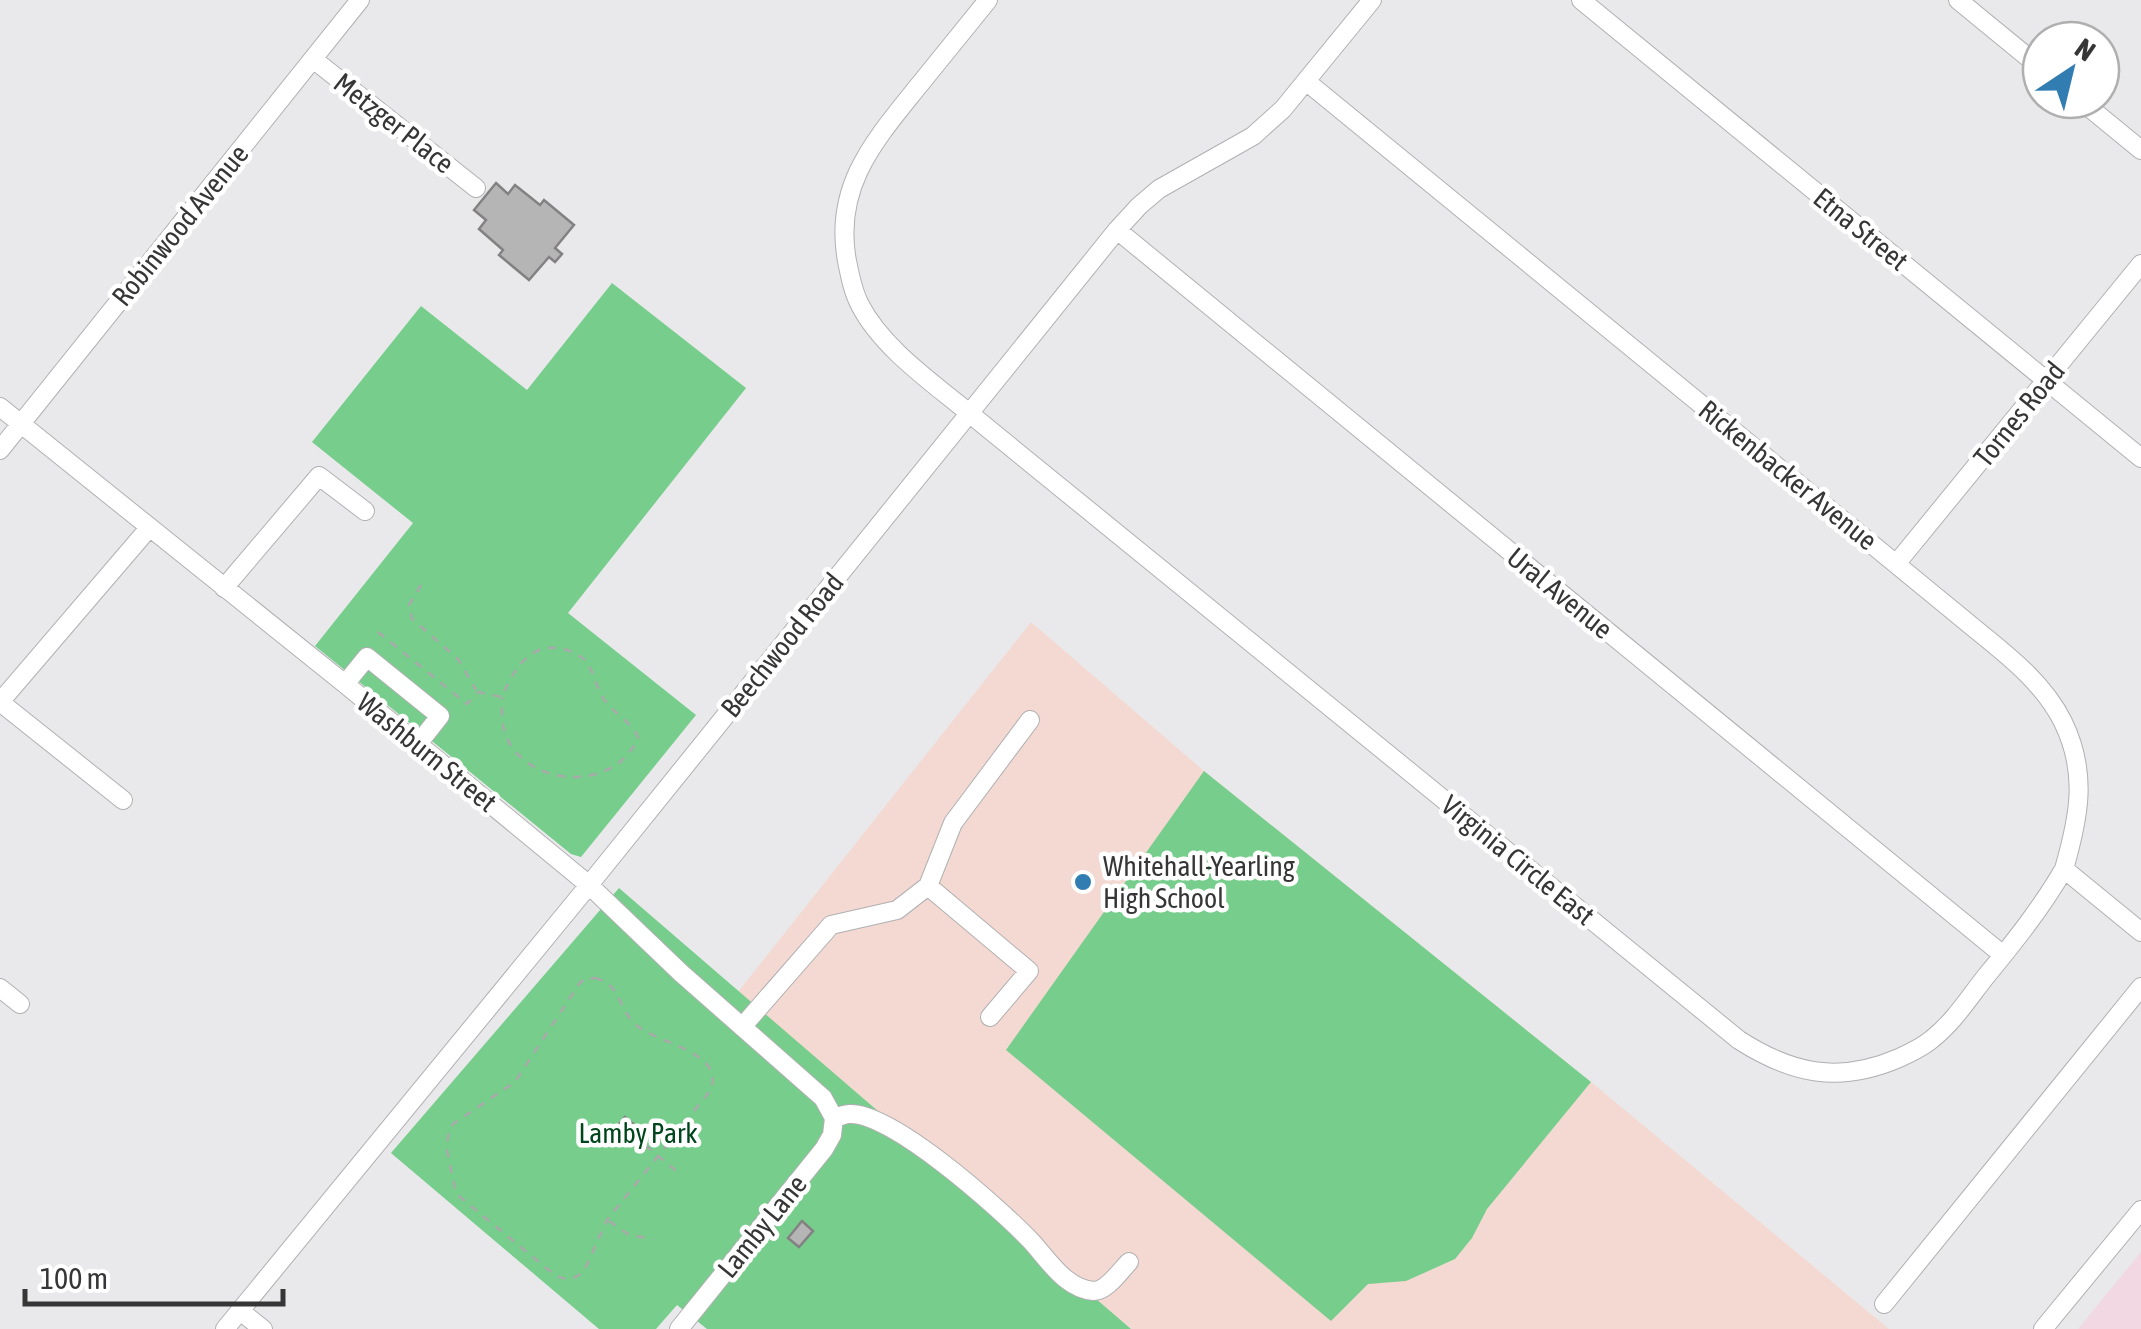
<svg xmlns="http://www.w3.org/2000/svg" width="2141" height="1329" font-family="'Asap Condensed',sans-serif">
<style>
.commercial{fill:#f1d8e2}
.education{fill:#f3d9d2}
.green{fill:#77cd8c}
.building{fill:#b6b5b6;stroke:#838182;stroke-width:2.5}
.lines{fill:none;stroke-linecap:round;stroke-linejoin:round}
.minor-casing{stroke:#b0b0b2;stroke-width:20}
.path{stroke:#a9a9aa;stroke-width:2.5;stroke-dasharray:8 8;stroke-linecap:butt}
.minor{stroke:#fff;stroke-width:18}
.poi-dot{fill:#317cb0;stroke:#fff;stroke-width:4}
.labels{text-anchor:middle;stroke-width:9;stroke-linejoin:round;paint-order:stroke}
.street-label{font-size:28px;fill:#363636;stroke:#fff}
.poi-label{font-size:28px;fill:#363636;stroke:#fff;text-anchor:start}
.park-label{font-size:28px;fill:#00461c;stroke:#fff}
</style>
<rect width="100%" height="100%" fill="#e9e9eb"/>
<path class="commercial" d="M2141 1252V1329H2078Z"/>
<path class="education" d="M1031 622 1204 771 1591 1082 1889 1329H1131L738 992Z"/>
<path class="green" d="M612 283 746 388 568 613 696 715 581 857 571 854 315 646 413 523 312 442 421 306 527 390Z
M1204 771 1591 1082 1487 1209 1472 1238 1455 1259 1406 1281 1368 1284 1331 1321 1006 1050Z
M619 888 1131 1329H707L677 1305 656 1329H599L391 1153Z"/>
<path class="building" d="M496 183 508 194 515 185 540 205 544 200 574 225 555 248 562 254 555 262 549 257 529 280 499 255 503 250 479 229 486 220 474 210Z
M625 1117 640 1130 629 1143 614 1130Z
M802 1221 813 1231 799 1247 788 1238Z"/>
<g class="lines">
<defs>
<path id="minor" d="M988 0C965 28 943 56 920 84 876 139 833 185 847 261 850 276 853 292 860 305 882 348 933 383 969 413L1739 1040C1792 1074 1839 1084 1899 1058 1910 1053 1923 1047 1932 1039 1954 1022 1970 996 1987 975 2015 941 2042 907 2064 869
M1581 0 2141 458
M1958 0 2041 68
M313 59 476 188
M1307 82C1487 229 1667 376 1846 523 1885 555 1924 587 1963 619 2000 650 2041 678 2063 722 2088 773 2079 817 2064 869L2141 932
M2080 100 2141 150
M1117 230 2003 955
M0 407 345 684 589 885 681 973 823 1098 834 1118
M0 450 360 0
M1896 564 2141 264
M224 588 319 476 365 511
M345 684 367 657 440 716 418 744
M0 702 149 528
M0 702 123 800
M928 886 1029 971 990 1017
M0 988 20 1004
M742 1027 831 925 897 910 928 886 953 823 1030 720
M834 1118C839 1117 844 1114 849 1114 891 1111 999 1208 1030 1240 1048 1259 1065 1289 1094 1291 1107 1291 1120 1271 1129 1262
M1884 1304 2141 987
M240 1311 263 1329
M225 1329 589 885 1117 230 1139 206 1159 189 1253 136 1283 109 1372 0
M679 1329 824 1149 832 1135 834 1118
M2043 1329 2141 1210"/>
</defs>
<use href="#minor" class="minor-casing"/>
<path class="path" d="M421 585 409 605 412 619 458 659 476 690
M378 632 467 704 476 693
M477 692 502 697C513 670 530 641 564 649 571 651 579 655 585 660 595 672 596 690 606 702 616 715 631 722 638 737 617 792 528 789 506 736 501 725 502 710 502 697
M595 978C621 984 618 1008 635 1024 656 1044 727 1051 710 1091L607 1220 584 1271C574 1280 568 1280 556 1276L460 1197 455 1189 447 1150 448 1136 453 1124 515 1082 579 984 584 979Z
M654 1121 639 1140 681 1175
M609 1221 629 1235 653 1239"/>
<use href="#minor" class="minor"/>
</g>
<circle class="poi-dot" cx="1083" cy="882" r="10"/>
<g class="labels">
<g class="street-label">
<text transform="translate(394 123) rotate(38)" y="10">Metzger Place</text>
<text transform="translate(180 225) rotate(-51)" y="10">Robinwood Avenue</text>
<text transform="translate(1861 229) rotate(39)" y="10">Etna Street</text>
<text transform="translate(2019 414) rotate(-51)" y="10">Tornes Road</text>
<text transform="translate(1788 475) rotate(39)" y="10">Rickenbacker Avenue</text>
<text transform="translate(1560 593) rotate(39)" y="10">Ural Avenue</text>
<text transform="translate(782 645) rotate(-51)" y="10">Beechwood Road</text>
<text transform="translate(427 752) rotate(39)" y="10">Washburn Street</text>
<text transform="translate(1518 860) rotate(39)" y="10">Virginia Circle East</text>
<text transform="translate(762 1226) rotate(-51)" y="10">Lamby Lane</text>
</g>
<g class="poi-label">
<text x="1103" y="876">Whitehall-Yearling<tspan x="1103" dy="32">High School</tspan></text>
</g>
<g class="park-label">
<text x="638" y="1143">Lamby Park</text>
</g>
</g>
<g transform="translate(2071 70) rotate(35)"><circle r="48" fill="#ffffff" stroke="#afafaf" stroke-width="2.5"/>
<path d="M0-8L18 38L0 25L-18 38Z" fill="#317cb0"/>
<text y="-15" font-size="28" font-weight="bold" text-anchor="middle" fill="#363636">N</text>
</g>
<path d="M25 1289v15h258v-15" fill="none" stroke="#363636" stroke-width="5"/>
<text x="40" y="1289" font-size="30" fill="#363636" stroke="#ffffff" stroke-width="8" paint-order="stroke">100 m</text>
</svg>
